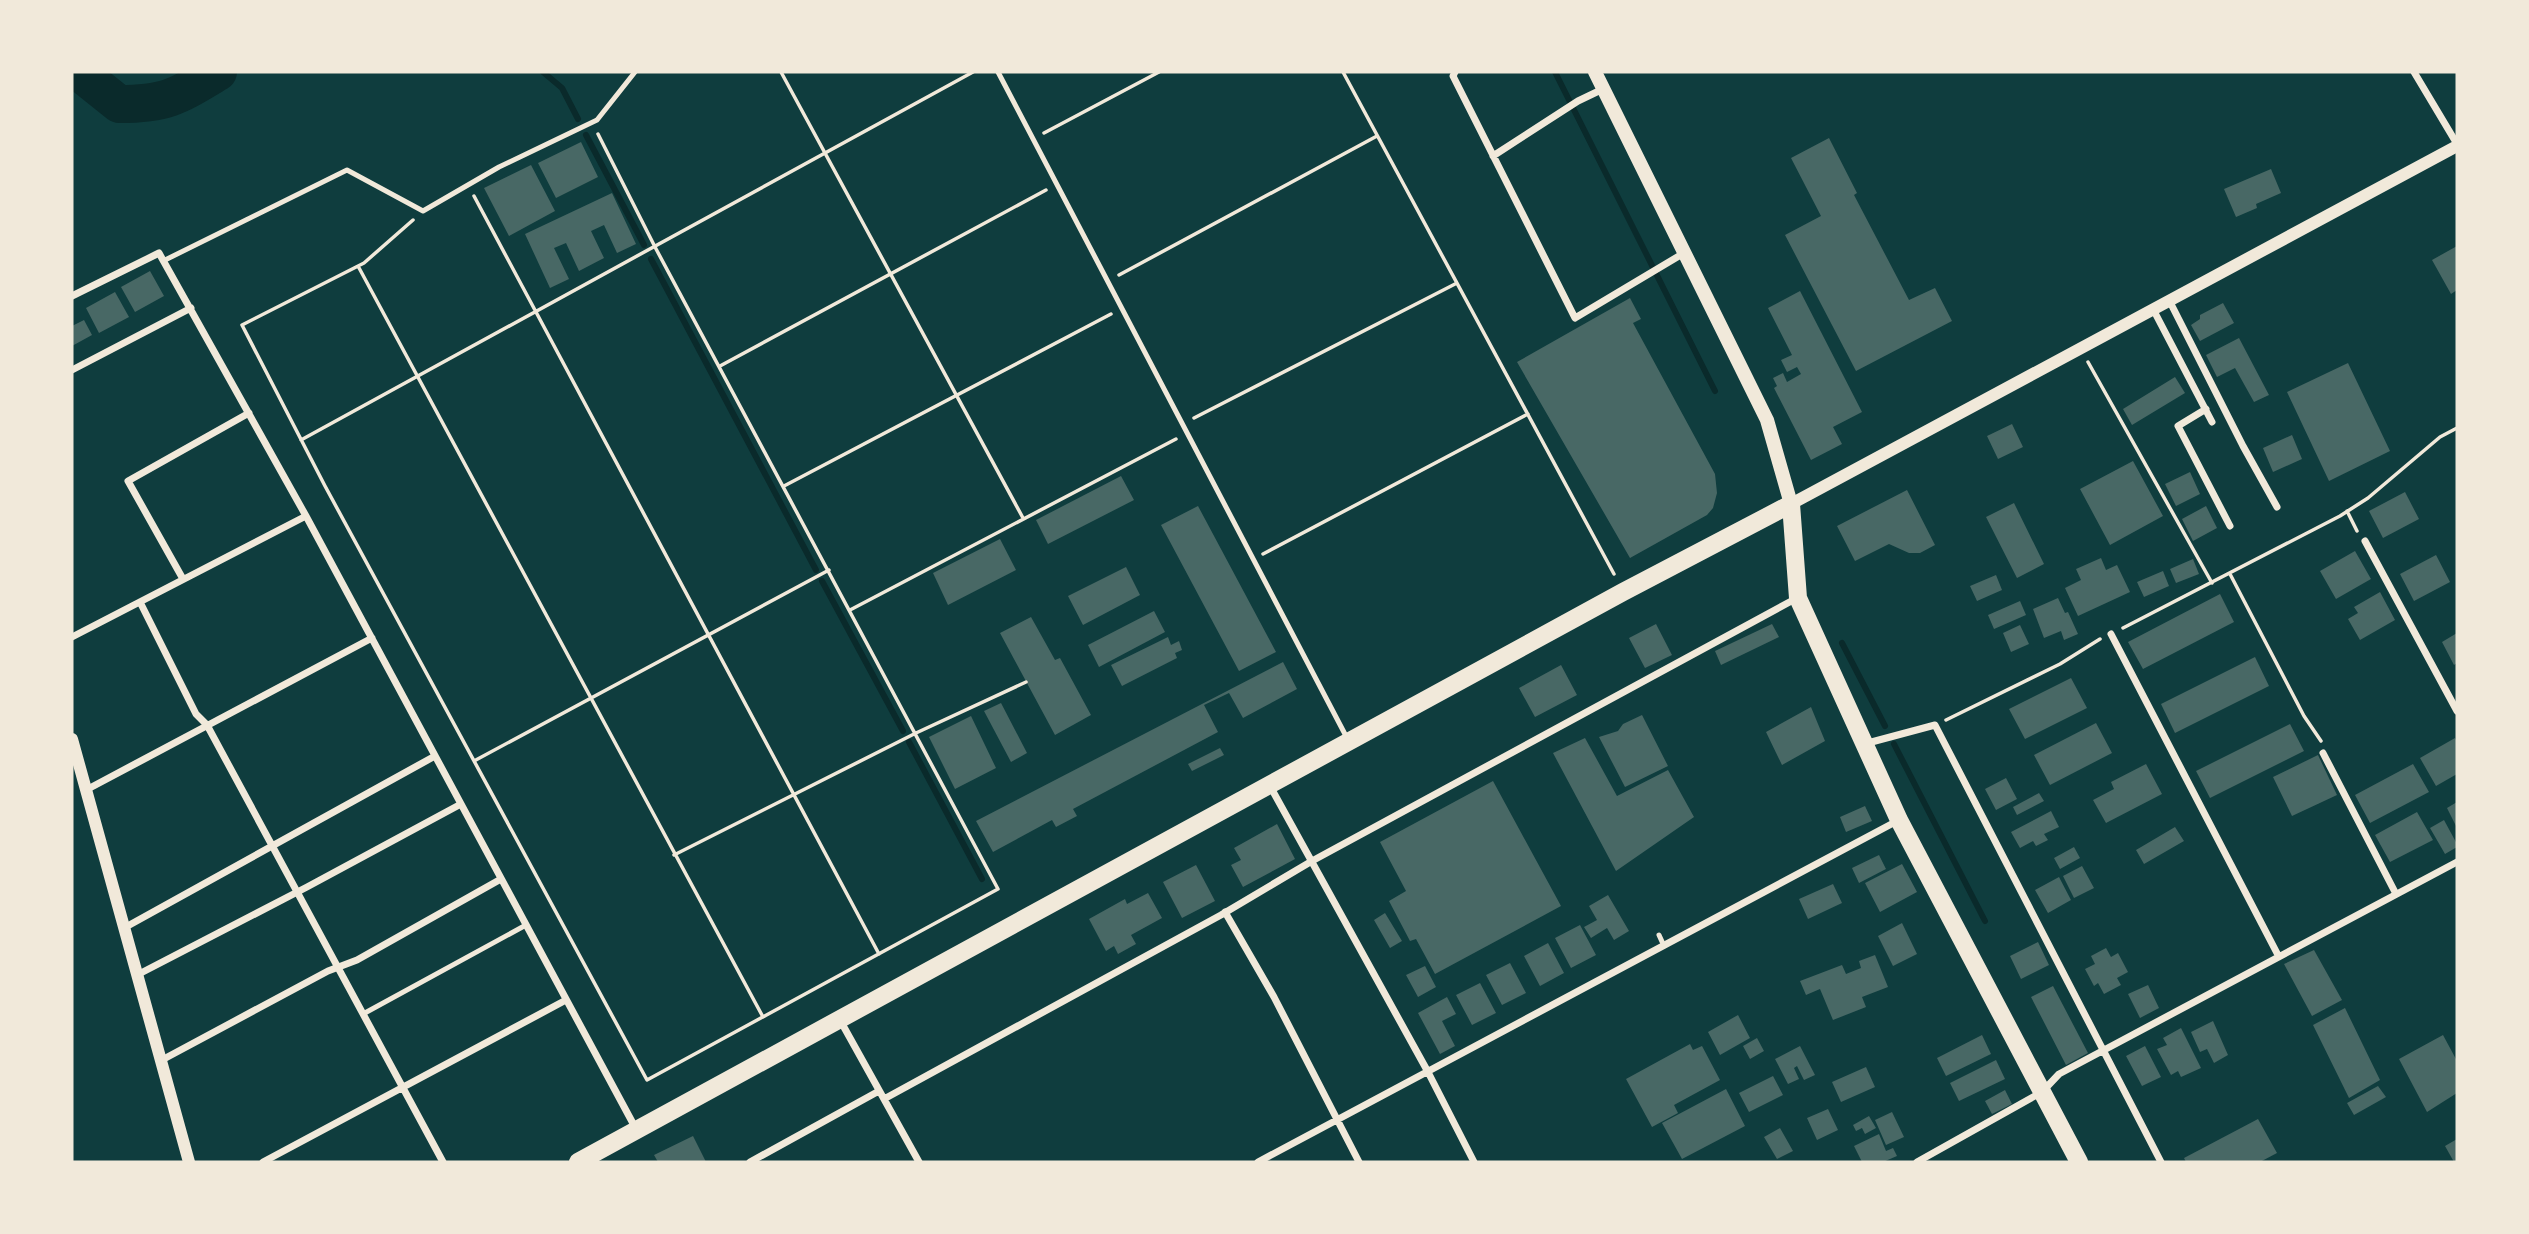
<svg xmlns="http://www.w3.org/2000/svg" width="2529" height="1234" font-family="'Titillium Web',sans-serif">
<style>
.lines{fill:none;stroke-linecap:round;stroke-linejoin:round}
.stream{stroke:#0a2a2b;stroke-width:6}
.river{stroke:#0a2a2b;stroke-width:38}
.building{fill:#486865}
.path{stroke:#f1e9da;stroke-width:3.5}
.service{stroke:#f1e9da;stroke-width:5}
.minor{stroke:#f1e9da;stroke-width:7}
.tertiary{stroke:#f1e9da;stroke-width:12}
.secondary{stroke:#f1e9da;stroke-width:14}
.primary{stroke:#f1e9da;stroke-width:18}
</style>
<rect width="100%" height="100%" fill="#0f3d3e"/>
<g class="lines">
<path class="stream" d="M543 72 562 88 578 119
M1555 72 1715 391
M586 135 644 245
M651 259 816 570
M822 581 903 731
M1842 643 1885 726
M909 742 982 879
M1894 744 1985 921"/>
<path class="river" d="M79 72 119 104C167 104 178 96 218 72"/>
</g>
<path class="building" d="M1829 138 1857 193 1854 195 1909 300 1935 288 1952 321 1856 371 1785 235 1821 216 1791 158Z
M581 142 598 177 556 198 538 163Z
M531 165 555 211 509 236 484 188Z
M2271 169 2281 193 2256 204 2257 208 2236 217 2224 189Z
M612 193 636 244 617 253 604 225 591 231 604 258 579 271 566 243 554 248 569 279 550 288 525 234Z
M2457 246V290L2451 294 2432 260Z
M150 271 164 296 135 312 121 287Z
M1800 291 1862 412 1833 427 1842 444 1811 460 1774 388 1777 386 1773 378 1783 373 1787 382 1801 374 1797 367 1787 372 1781 360 1792 355 1768 308Z
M115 292 129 317 99 333 86 308Z
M1630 298 1641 319 1633 323 1715 474 1717 493 1713 508 1707 515 1630 558 1517 362Z
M2223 303 2234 323 2200 341 2191 325 2200 319V315Z
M84 320 92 335 72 346V326Z
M2239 338 2269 395 2254 402 2235 368 2217 377 2206 355Z
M2348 363 2390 451 2329 481 2287 392Z
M2175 377 2185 393 2132 425 2123 409Z
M2012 424 2023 447 1998 459 1987 436Z
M2292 435 2302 459 2273 472 2263 448Z
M2133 461 2163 516 2110 545 2080 489Z
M2190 472 2200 494 2176 506 2165 484Z
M1121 476 1134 500 1048 544 1036 520Z
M1907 490 1935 545 1920 553H1909L1889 544 1855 561 1837 526Z
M2405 492 2419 519 2383 538 2369 511Z
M2014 503 2044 564 2017 578 1986 517Z
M1198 506 1276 652 1239 671 1161 525Z
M2206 506 2217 528 2193 541 2182 519Z
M1000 539 1016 570 948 605 933 573Z
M2355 551 2371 579 2336 599 2320 571Z
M2436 555 2450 582 2414 601 2400 574Z
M2101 558 2106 570 2117 565 2130 592 2078 616 2065 588 2081 580 2076 569Z
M2193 559 2199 574 2176 583 2170 569Z
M1126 567 1140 595 1083 625 1068 596Z
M2163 571 2169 586 2144 597 2137 582Z
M1996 575 2002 590 1977 601 1970 586Z
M2380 592 2395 620 2360 640 2348 619 2358 613 2354 607Z
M2220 594 2234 622 2143 669 2128 642Z
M2058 598 2065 613 2068 612 2078 634 2064 640 2061 631 2044 638 2033 609Z
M2020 601 2026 615 1994 629 1988 615Z
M1154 611 1165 632 1099 667 1088 645Z
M1031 617 1055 660 1060 658 1091 715 1055 735 1000 633Z
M1656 624 1672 655 1645 668 1629 638Z
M1772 624 1779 637 1721 665 1715 651Z
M2020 625 2029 644 2011 652 2003 633Z
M2457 633V663L2454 665 2442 642Z
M1168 637 1171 645 1179 641 1182 650 1175 653 1177 658 1122 686 1111 665Z
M2255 657 2269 686 2175 733 2161 704Z
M1283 662 1297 689 1243 718 1229 693 1204 705 1218 732 1073 809 1077 816 1056 827 1052 820 993 852 976 821Z
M1561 665 1577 695 1535 717 1519 688Z
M2071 678 2087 708 2025 739 2009 709Z
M1001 703 1027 753 1011 762 984 711Z
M1811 707 1825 741 1782 765 1766 732Z
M1642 715 1668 766 1625 787 1599 737 1618 731 1623 724Z
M971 716 996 768 955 789 929 737Z
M2096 723 2112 753 2050 785 2034 755Z
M2290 724 2304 751 2210 798 2196 771Z
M1585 738 1617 796 1668 770 1694 817 1616 871 1553 753Z
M2455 738 2457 742V774L2436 786 2420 758Z
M1220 748 1224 755 1192 771 1188 764Z
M2318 755 2337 795 2292 816 2273 777Z
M2146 764 2162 794 2106 823 2093 800 2114 789 2111 782Z
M2413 764 2429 792 2370 823 2355 795Z
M2006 778 2017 799 1996 810 1985 789Z
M1493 781 1561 906 1435 974 1416 939 1410 941 1389 901 1406 891 1380 842Z
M2039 793 2044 801 2017 815 2013 807Z
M2457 802V828L2447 808Z
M1865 806 1872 821 1846 832 1840 817Z
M2051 811 2059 827 2044 834 2048 840 2036 846 2033 841 2020 848 2011 832Z
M2417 812 2433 840 2390 862 2375 835Z
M2444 820 2457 844V847L2445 854 2430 828Z
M1277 824 1295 859 1243 887 1231 865 1241 860 1234 848Z
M2175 827 2184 841 2144 864 2136 850Z
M2074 847 2080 858 2060 869 2054 858Z
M1879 855 1886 869 1859 883 1852 868Z
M1902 864 1917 892 1880 912 1865 883Z
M1196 865 1215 901 1182 918 1163 882Z
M2082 866 2094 888 2074 898 2063 876Z
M2059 877 2071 900 2048 913 2035 890Z
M1833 884 1842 903 1808 919 1799 899Z
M1148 893 1162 918 1131 935 1136 944 1118 954 1114 946 1106 951 1089 919 1125 899 1127 904Z
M1608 895 1629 931 1614 940 1607 928 1591 938 1584 927 1597 920 1589 906Z
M1385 913 1402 941 1390 948 1374 920Z
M1902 923 1917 954 1893 966 1878 936Z
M1580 925 1596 955 1571 968 1555 938Z
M2038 942 2049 965 2021 979 2010 956Z
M1548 943 1564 973 1540 986 1524 956Z
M2106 948 2111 957 2118 953 2128 972 2117 978 2121 985 2104 994 2098 983 2094 986 2085 969 2095 964 2091 956Z
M2314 950 2342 1000 2312 1016 2284 964Z
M1875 955 1888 987 1862 997 1866 1007 1833 1020 1820 989 1806 995 1800 981 1842 965 1846 974 1861 968 1859 961Z
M1510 963 1526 993 1502 1005 1486 975Z
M1425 966 1436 987 1418 997 1406 975Z
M1480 983 1496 1013 1472 1025 1456 995Z
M2148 985 2159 1008 2140 1018 2128 994Z
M2053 986 2088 1053 2066 1065 2031 997Z
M1447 997 1456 1014 1442 1021 1455 1046 1440 1054 1418 1013Z
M2345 1008 2380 1080 2349 1098 2313 1025Z
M1738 1015 1750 1038 1720 1055 1708 1032Z
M2213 1021 2228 1055 2214 1063 2207 1049 2200 1052 2191 1032Z
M2181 1028 2201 1068 2181 1077 2178 1071 2171 1075 2157 1049 2167 1045 2163 1038Z
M1982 1035 1991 1054 1946 1076 1937 1058Z
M2443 1035 2457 1061V1093L2427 1112 2399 1059Z
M1757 1038 1764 1051 1750 1059 1743 1046Z
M1690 1044 1693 1050 1702 1046 1720 1080 1674 1105 1678 1113 1652 1127 1626 1079Z
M1800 1046 1815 1075 1804 1080 1797 1066 1794 1068 1799 1079 1788 1084 1775 1059Z
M2145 1046 2161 1077 2142 1086 2126 1056Z
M1996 1060 2005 1079 1959 1101 1950 1083Z
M1866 1067 1875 1087 1841 1102 1832 1082Z
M1773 1076 1783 1095 1749 1112 1739 1093Z
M2378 1086 2386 1097 2354 1115 2347 1103Z
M1726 1089 1745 1126 1682 1159 1662 1123Z
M2005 1090 2012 1104 1992 1114 1985 1101Z
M1828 1109 1838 1130 1817 1140 1807 1118Z
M1892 1112 1904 1137 1886 1145 1875 1120Z
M1869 1116 1876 1128 1865 1134 1862 1128 1856 1131 1853 1125Z
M2258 1119 2277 1153 2260 1162H2186L2184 1158Z
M1780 1128 1793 1151 1777 1159 1764 1137Z
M1879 1134 1886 1151 1893 1148 1897 1156 1883 1162H1862L1854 1146Z
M693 1136 706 1162H658L654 1155Z
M2457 1139V1162H2454L2445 1146Z"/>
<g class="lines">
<path class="path" d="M781 72 1023 518
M1343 72 1614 574
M1044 133 1159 72
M474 196 879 954
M413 220 364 263 242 325 325 486 647 1080 998 889 655 247 598 134
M358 266 763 1017
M1119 275 1377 136
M2088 362 2212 583
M720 366 1046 190
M1194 418 1457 283
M301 440 973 72
M784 486 1111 314
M2347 511 2357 531
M1263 554 1528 414
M2230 574 2304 716 2321 741
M850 610 1176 439
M2123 628 2340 516 2368 498 2440 437 2457 428
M1946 720 2060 664 2100 639
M474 761 829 570
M674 855 916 733 1026 682"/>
<path class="service" d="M998 72 1347 738
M163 261 347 170 423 211 499 167 597 120 635 72
M1659 935 1664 946
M363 1014 526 925"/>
<path class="minor" d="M1455 72 1453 76 1575 318 1684 253
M2414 72 2457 144
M1493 156 1578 101 1603 89
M72 296 159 253 306 516 636 1129
M2169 300 2243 446 2277 507
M2153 309 2212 422
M72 370 191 308
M2206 409 2178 426 2230 526
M2365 541 2457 711
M183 579 128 481 249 413
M140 602 196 714 207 725 443 1162
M2111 634 2279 957
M72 637 306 516
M1864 744 1935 725 2161 1162
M2323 753 2396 894
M1270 786 1428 1072 1474 1162
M86 790 372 638
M1225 912 1274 997 1359 1162
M124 928 435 756
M137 975 307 887 461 804
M840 1020 919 1162
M160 1061 328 971 357 960 501 879
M884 1099 1221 915 1312 861 1797 598
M263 1162 566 1000
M750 1162 879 1091
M1258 1162 1899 820
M1917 1162 2042 1092 2059 1074 2457 862"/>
<path class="tertiary" d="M1791 504 2457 146
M72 739 189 1162"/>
<path class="secondary" d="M1595 72 1767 420 1791 504"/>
<path class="primary" d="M578 1162 1623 592 1791 504 1798 598 1899 820 2079 1162"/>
</g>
<rect width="2529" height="1234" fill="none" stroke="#f1e9da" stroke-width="147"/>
</svg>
